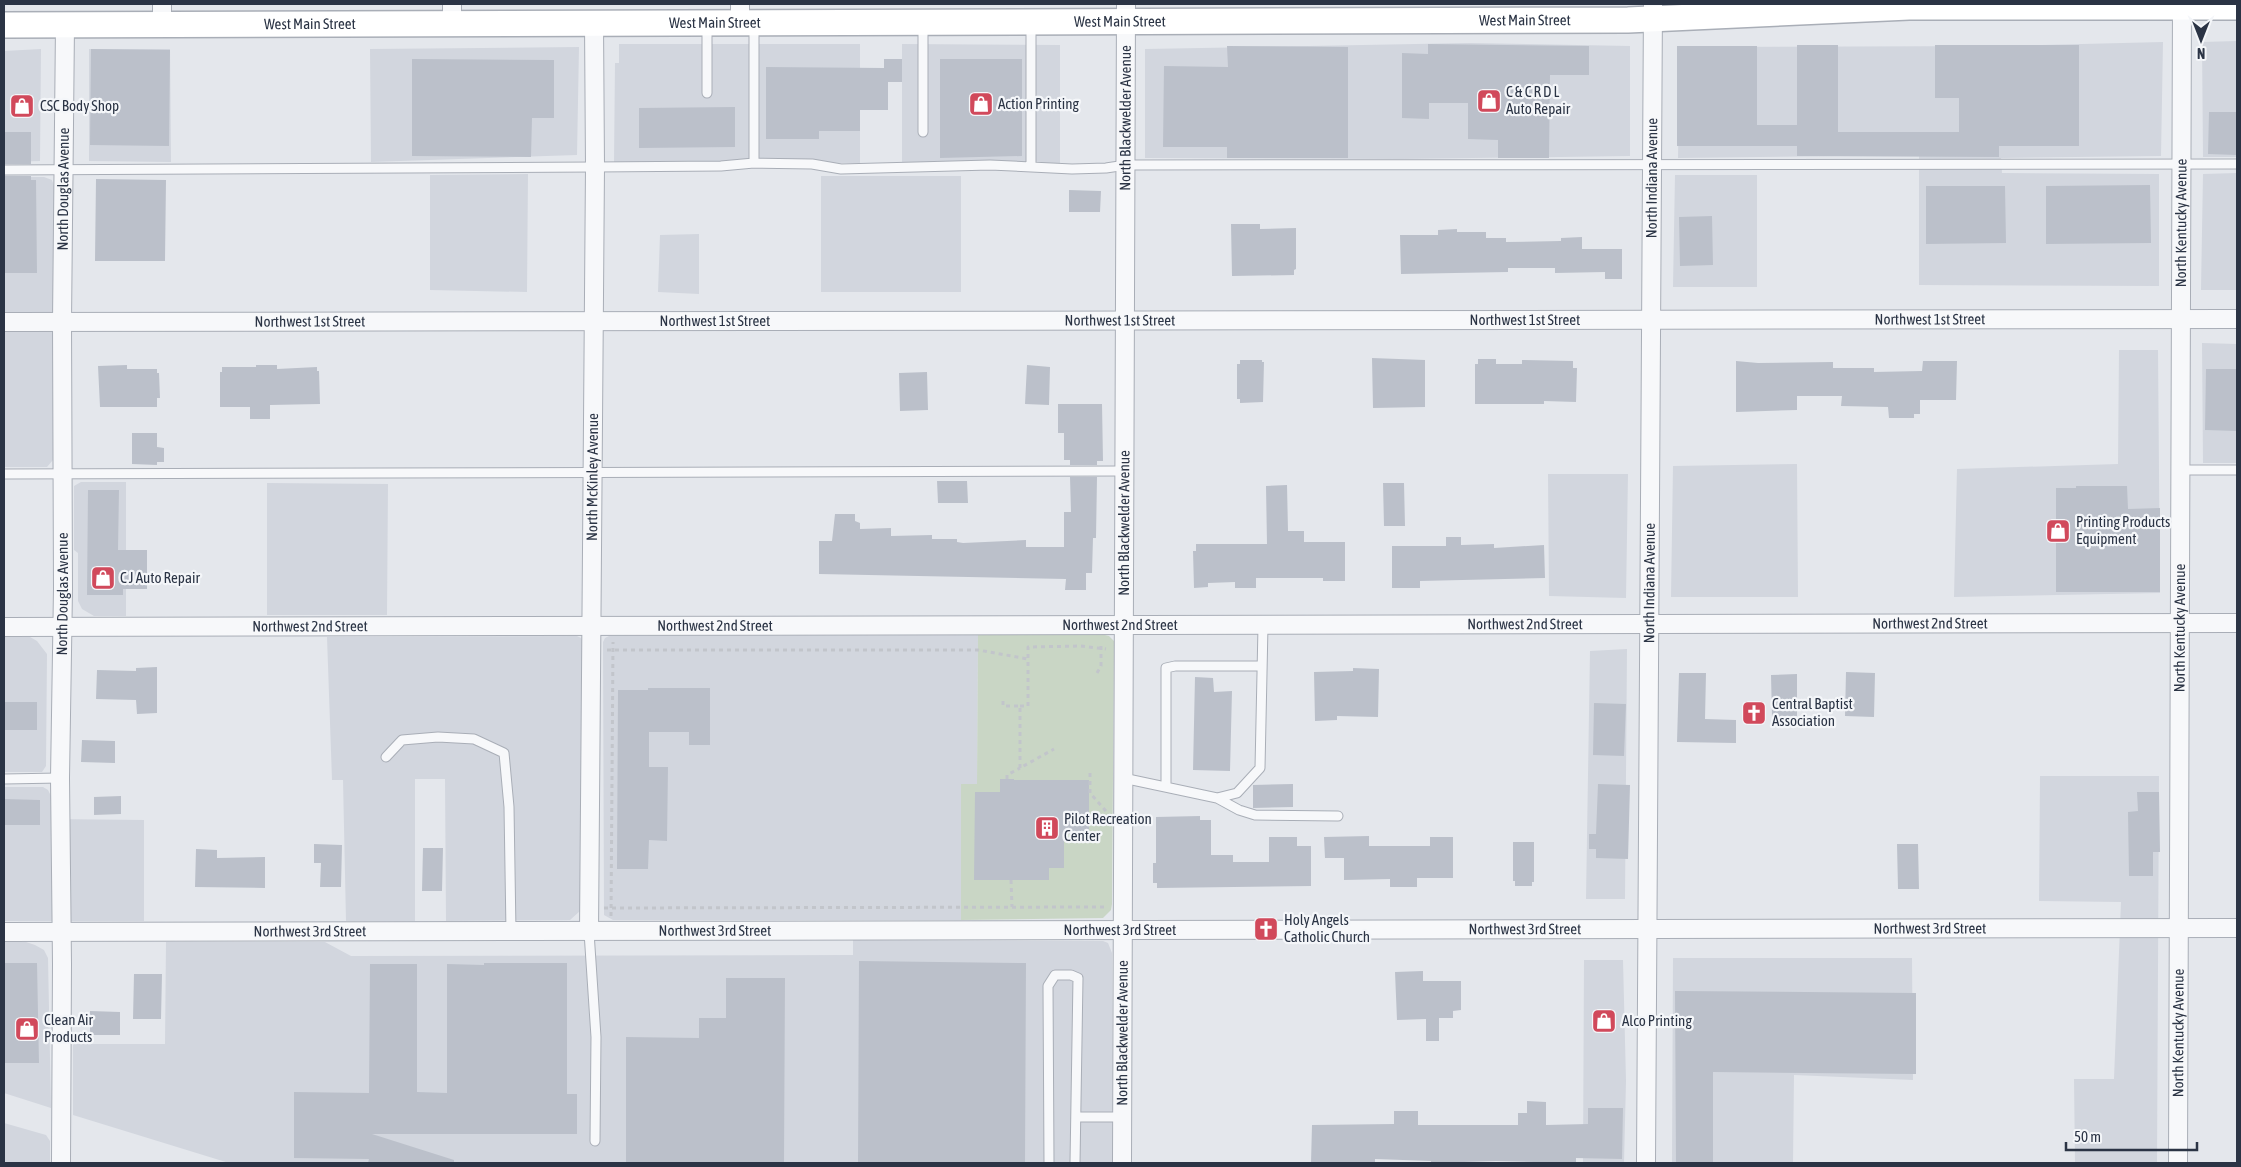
<svg xmlns="http://www.w3.org/2000/svg" width="2241" height="1167" font-family="'Asap Condensed',sans-serif">
<style>
.built{fill:#d2d6de}
.green{fill:#c9d6c5}
.building{fill:#bbc0ca}
.lines{fill:none;stroke-linecap:round;stroke-linejoin:round}
.service-casing{stroke:#a9aeb7;stroke-width:11}
.minor-casing{stroke:#a9aeb7;stroke-width:20}
.secondary-casing{stroke:#a9aeb7;stroke-width:28}
.path{stroke:#c2c5cb;stroke-width:3;stroke-dasharray:4 4;stroke-linecap:butt}
.service{stroke:#f7f8fa;stroke-width:9}
.minor{stroke:#f7f8fa;stroke-width:18}
.secondary{stroke:#fff;stroke-width:25}
.labels{text-anchor:middle;stroke-width:4.5;stroke-linejoin:round;paint-order:stroke}
.street-label{font-size:15px;fill:#2b3445;stroke:#f4f6f9}
.poi-label{font-size:15px;fill:#2b3445;stroke:#f4f6f9;text-anchor:start}
</style>
<rect width="100%" height="100%" fill="#e4e7ec"/>
<path class="built" d="M2237 41V157H2203L2202 42Z
M2163 42 2161 156 2001 158 2002 173 2159 174V286L1919 285V155L1678 158 1680 47 2002 46Z
M1469 43 1630 46V156L1402 159 1145 158V49Z
M619 44H860V163L614 162 615 63H619Z
M902 44 1060 45V163H902Z
M579 47 577 155 371 162 370 49Z
M41 49 40 161 4 162V51Z
M89 49H170L171 162 89 161Z
M2237 173V290H2201L2203 174Z
M528 174 527 292 430 290V175Z
M1675 175H1757V287H1673Z
M821 176H961V292H821Z
M4 177H44L52 180 54 186 53 460 47 467H4Z
M699 234V294L658 292 660 235Z
M2202 343 2237 344V463H2203Z
M2119 350H2158L2160 593 1954 597 1957 469 2118 464Z
M1797 464 1798 597H1671L1673 466Z
M1548 474H1628L1626 598 1549 596Z
M81 482H126V616H94L82 609 78 601V553L74 550V486Z
M267 483 388 484 387 615H267Z
M978 635 977 784H961V920H613L604 915 603 642 605 638 609 636Z
M577 636 581 638 583 642 580 911 570 920 446 921 445 779H415V921H346L343 780H332L327 637Z
M4 637H30L37 641 47 654 46 766 42 772H4Z
M1627 649 1625 899H1586L1590 651Z
M2040 776H2159L2157 1163H2075L2074 1079H2114L2121 902 2039 901Z
M4 787H43L48 790 51 796 52 819 144 820V921H4Z
M853 940 1103 941 1108 943 1112 953V1163H229L73 1115V1044H165L166 942H325L351 956 853 955Z
M4 942H26L35 945 44 950 48 958 51 1108 4 1093Z
M1673 958H1912L1913 1080 1794 1075 1793 1163H1672Z
M1584 960H1623L1626 1081 1624 1163H1583Z
M4 1123 46 1135 50 1141V1163H4Z"/>
<path class="green" d="M978 635H1105L1109 636 1114 641 1112 904 1111 910 1103 918 961 920V784H977Z"/>
<path class="building" d="M1428 44 1589 46V75H1550L1549 158H1498V140L1468 139V103H1429V119L1402 118V53L1428 54Z
M1797 45H1838V132H1959V98H1935V45H2079V146H1999V157L1797 156V146H1677V46H1757V125H1797Z
M1227 46 1348 47V158H1227V147H1163L1164 66 1228 67Z
M91 49 170 50 169 146 90 145Z
M412 59 554 60V118H532L531 157 412 156Z
M884 59H902V82H888V110H860V131H819V139H766V67L884 68Z
M940 59H1022V156L940 158Z
M735 107V147L639 148V108Z
M2209 112H2237V155L2208 154Z
M4 132H31V164H4Z
M4 176H31V180H36L37 273H4Z
M96 179 166 180 165 261H95Z
M2150 185 2151 243 2046 244V186Z
M1926 186H2005L2006 243 1926 244Z
M1069 190 1101 191 1100 212H1069Z
M1712 216 1713 265 1680 266 1679 217Z
M1231 224H1260V229L1296 228V269L1294 270V275L1232 276Z
M1457 229V232H1486V238H1506V242L1561 241V238L1582 237V249H1622V279H1605V272L1555 273V268H1508V272L1401 274 1400 235H1438V230Z
M1372 358 1425 360V407L1373 408Z
M1478 359H1496V364H1522V360L1573 361V368H1577L1576 402 1544 401V404H1475V364H1478Z
M1240 360H1262V362H1264L1263 402 1240 403V399H1237V364H1240Z
M1736 361 1758 363 1833 362V368H1874V372L1922 371 1923 361H1957L1956 400H1920V414H1914V418H1889L1888 407 1841 406 1842 396H1797V410L1736 412Z
M127 365V369H157V373H159L160 398H157V407H100L98 366Z
M256 365H277V369L317 367V371H319L320 404 270 405V419H250V407H220V372H222V367H256Z
M1027 365 1050 367 1049 405 1025 404Z
M2206 369H2237V431L2205 430Z
M927 372 928 410 900 411 899 373Z
M1058 404H1102L1103 461H1097V465H1070V460H1064V433H1058Z
M132 433H157V447L164 448V462H157V465L132 464Z
M1070 477H1097L1096 538H1093L1092 573H1086V590H1065L1066 579 819 574V541H832L835 514H855V521L860 523V529L891 528V536L932 535V539H957V542L963 543 1026 540V547H1064V512H1071Z
M937 481H967L968 503H938Z
M1383 483H1404L1405 526H1384Z
M1287 485 1288 531H1304V542H1345V581H1323V578H1256V588H1235V582L1208 583V587L1194 588 1193 551H1196V544H1267L1266 486Z
M2076 486H2127L2128 509 2160 508V592H2056V488H2076Z
M88 490H119L118 550H147V589H123V595H87Z
M1446 537H1461V545L1494 544V548L1544 545 1545 578 1420 581V588H1392V546H1446Z
M157 667V713L137 714 136 700 96 699 97 670 136 671V668Z
M1353 668 1379 669 1378 717 1337 716V720L1315 721 1314 672 1353 671Z
M1846 672 1875 673 1874 717 1845 716Z
M1679 673H1706L1705 719 1736 720V743L1677 742Z
M1797 674V716L1772 717 1771 675Z
M1195 677 1213 678 1214 692 1232 691 1230 771 1193 770Z
M648 688H710V745H689V732H649V767H668L667 841 649 840 648 869H617L618 690H648Z
M4 702H37V730H4Z
M1594 703 1626 704 1624 756 1593 755Z
M82 740 115 741V763L81 762Z
M1000 779H1014V780H1089V834H1064V868H1049V880H974L975 792H1000Z
M1293 784V807L1253 808V785Z
M1598 784 1630 785 1628 859 1596 858V849H1589V834H1596Z
M2137 792H2159L2160 852H2153V876H2129L2128 812 2138 811Z
M121 796V814L94 815V797Z
M4 799 40 800V825H4Z
M1200 816V820H1211V855H1233V862H1269V837H1297V846H1311V886L1157 888V883H1153V863H1156V817Z
M1369 836V846H1430V837H1453V878H1417V887H1390V879L1344 880V858H1325L1324 837Z
M1513 842H1534V882H1532V886H1515V881H1513Z
M314 844 342 845 341 887H320L321 863H314Z
M1897 844H1918L1919 889H1898Z
M423 848H443L442 891H422Z
M196 849 217 850V858L265 857V888L195 887Z
M859 961 1026 963 1025 1163H858Z
M4 963H37L39 1063H4Z
M484 963H567V1094H577V1134H372L454 1160V1163H368L369 1159 294 1158V1092L369 1093 370 964H417V1092L447 1093V964L484 965Z
M1423 971V981H1461V1010L1453 1011V1018H1439V1041H1426V1019L1397 1020 1395 972Z
M134 974H162L161 1019H133Z
M726 978H785L784 1163H626V1037L699 1038V1018H726Z
M1675 991 1916 993V1074L1713 1072V1162H1676Z
M90 1011 120 1012V1035H90Z
M1527 1101 1546 1102V1125L1588 1124V1108H1623L1622 1159 1576 1158V1163L1496 1161 1431 1163V1161L1375 1159V1163H1311L1312 1125 1394 1124V1111H1418V1125H1518V1113H1527Z"/>
<g class="lines">
<defs>
<path id="service" d="M923 22V132
M707 25V93
M754 163V25
M1031 165V22
M4 170 595 167 721 166 754 163 812 164 841 169 990 165 1072 169 1106 168 1126 165 2237 164
M2181 470H2237
M4 474 1125 471
M386 757 402 740 438 737 474 739 504 753 509 807 511 932
M1123 778 1217 798 1237 793 1260 768 1263 626
M4 779 60 778
M1166 787V668L1175 666H1262
M1217 798 1239 810 1255 815 1338 816
M589 932 596 1037 595 1141
M1076 1117H1122
M1049 1163 1048 986 1055 975H1071L1078 978 1075 1163"/>
<g id="minor">
<path d="M162 4V24"/>
<path d="M452 4V24"/>
<path d="M740 4V22"/>
<path id="s1" d="M4 322 2237 319"/>
<path id="s2" d="M4 627 2237 623"/>
<path id="s3" d="M4 932 2237 928"/>
<path id="s4" d="M589 932 595 167 594 23"/>
<path id="s5" d="M61 1163 62 964 60 778 63 589 62 322 65 25"/>
<path id="s6" d="M1122 1163 1126 4"/>
<path id="s7" d="M1646 1163 1653 4"/>
<path id="s8" d="M2178 1163 2182 4"/>
</g>
<g id="secondary">
<path id="s9" d="M4 25 1628 20 1909 7H2237"/>
</g>
</defs>
<use href="#service" class="service-casing"/>
<use href="#minor" class="minor-casing"/>
<use href="#secondary" class="secondary-casing"/>
<path class="path" d="M607 650H978L1028 659
M1097 673 1101 666V642
M1003 701V706H1020V768L1054 749
M1020 706H1028V647L1081 646 1106 649
M1090 773V793L1106 811
M1007 779V775L1020 768
M1011 880 1012 907
M604 908 1106 907
M611 916 613 642"/>
<use href="#service" class="service"/>
<use href="#minor" class="minor"/>
<use href="#secondary" class="secondary"/>
</g>
<defs>
<symbol id="shop-square" viewBox="-11 -11 22 22"><rect x="-9" y="-9" width="18" height="18" rx="4" fill="#d1495b" stroke="#f4f6f9"/><path d="M-5-2.5h2.3a2.7 3.5 0 0 1 5.4 0H5L5.5 6h-11ZM-1.5-2.5h3a1.5 2.3 0 0 0-3 0Z" fill="#fff"/></symbol>
<symbol id="church-square" viewBox="-11 -11 22 22"><rect x="-9" y="-9" width="18" height="18" rx="4" fill="#d1495b" stroke="#f4f6f9"/><path d="M-1.2-6h2.4v3.5h3.3v2.4h-3.3V6h-2.4V-.1h-3.3v-2.4h3.3Z" fill="#fff"/></symbol>
<symbol id="building-square" viewBox="-11 -11 22 22"><rect x="-9" y="-9" width="18" height="18" rx="4" fill="#d1495b" stroke="#f4f6f9"/><path d="M-4-6H4V6H1V3H-1V6H-4ZM-2.5-4.3h1.7v1.8h-1.7ZM.8-4.3h1.7v1.8H.8ZM-2.5-1h1.7V.8h-1.7ZM.8-1h1.7V.8H.8Z" fill="#fff"/></symbol>
</defs>
<g fill-rule="evenodd">
<use href="#shop-square" x="1475" y="87" width="28" height="28"/>
<use href="#shop-square" x="967" y="90" width="28" height="28"/>
<use href="#shop-square" x="8" y="92" width="28" height="28"/>
<use href="#shop-square" x="2044" y="517" width="28" height="28"/>
<use href="#shop-square" x="89" y="564" width="28" height="28"/>
<use href="#church-square" x="1740" y="699" width="28" height="28"/>
<use href="#building-square" x="1033" y="814" width="28" height="28"/>
<use href="#church-square" x="1252" y="915" width="28" height="28"/>
<use href="#shop-square" x="1590" y="1007" width="28" height="28"/>
<use href="#shop-square" x="13" y="1015" width="28" height="28"/>
</g>
<g class="labels">
<g class="street-label">
<text dy="5" stroke="none"><textPath href="#s9" startOffset="1521">West Main Street</textPath></text>
<text dy="5" stroke="none"><textPath href="#s9" startOffset="711">West Main Street</textPath></text>
<text dy="5" stroke="none"><textPath href="#s9" startOffset="1116">West Main Street</textPath></text>
<text dy="5" stroke="none"><textPath href="#s9" startOffset="306">West Main Street</textPath></text>
<text dy="5" stroke="none"><textPath href="#s6" startOffset="1045">North Blackwelder Avenue</textPath></text>
<text dy="5" stroke="none"><textPath href="#s7" startOffset="985">North Indiana Avenue</textPath></text>
<text dy="5" stroke="none"><textPath href="#s5" startOffset="974">North Douglas Avenue</textPath></text>
<text dy="5" stroke="none"><textPath href="#s8" startOffset="940">North Kentucky Avenue</textPath></text>
<text dy="5" stroke="none"><textPath href="#s1" startOffset="1116">Northwest 1st Street</textPath></text>
<text dy="5" stroke="none"><textPath href="#s1" startOffset="1521">Northwest 1st Street</textPath></text>
<text dy="5" stroke="none"><textPath href="#s1" startOffset="1926">Northwest 1st Street</textPath></text>
<text dy="5" stroke="none"><textPath href="#s1" startOffset="306">Northwest 1st Street</textPath></text>
<text dy="5" stroke="none"><textPath href="#s1" startOffset="711">Northwest 1st Street</textPath></text>
<text dy="5" stroke="none"><textPath href="#s4" startOffset="455">North McKinley Avenue</textPath></text>
<text dy="5" stroke="none"><textPath href="#s6" startOffset="640">North Blackwelder Avenue</textPath></text>
<text dy="5" stroke="none"><textPath href="#s7" startOffset="580">North Indiana Avenue</textPath></text>
<text dy="5" stroke="none"><textPath href="#s5" startOffset="569">North Douglas Avenue</textPath></text>
<text dy="5" stroke="none"><textPath href="#s2" startOffset="1926">Northwest 2nd Street</textPath></text>
<text dy="5" stroke="none"><textPath href="#s2" startOffset="1521">Northwest 2nd Street</textPath></text>
<text dy="5" stroke="none"><textPath href="#s2" startOffset="711">Northwest 2nd Street</textPath></text>
<text dy="5" stroke="none"><textPath href="#s2" startOffset="306">Northwest 2nd Street</textPath></text>
<text dy="5" stroke="none"><textPath href="#s2" startOffset="1116">Northwest 2nd Street</textPath></text>
<text dy="5" stroke="none"><textPath href="#s8" startOffset="535">North Kentucky Avenue</textPath></text>
<text dy="5" stroke="none"><textPath href="#s3" startOffset="1926">Northwest 3rd Street</textPath></text>
<text dy="5" stroke="none"><textPath href="#s3" startOffset="1116">Northwest 3rd Street</textPath></text>
<text dy="5" stroke="none"><textPath href="#s3" startOffset="1521">Northwest 3rd Street</textPath></text>
<text dy="5" stroke="none"><textPath href="#s3" startOffset="711">Northwest 3rd Street</textPath></text>
<text dy="5" stroke="none"><textPath href="#s3" startOffset="306">Northwest 3rd Street</textPath></text>
<text dy="5" stroke="none"><textPath href="#s6" startOffset="130">North Blackwelder Avenue</textPath></text>
<text dy="5" stroke="none"><textPath href="#s8" startOffset="130">North Kentucky Avenue</textPath></text>
</g>
<g class="poi-label">
<text x="1506" y="97">C &amp; C R D L<tspan x="1506" dy="17">Auto Repair</tspan></text>
<text x="998" y="109">Action Printing</text>
<text x="40" y="111">CSC Body Shop</text>
<text x="2076" y="527">Printing Products<tspan x="2076" dy="17">Equipment</tspan></text>
<text x="120" y="583">C J Auto Repair</text>
<text x="1772" y="709">Central Baptist<tspan x="1772" dy="17">Association</tspan></text>
<text x="1064" y="824">Pilot Recreation<tspan x="1064" dy="17">Center</tspan></text>
<text x="1284" y="925">Holy Angels<tspan x="1284" dy="17">Catholic Church</tspan></text>
<text x="44" y="1025">Clean Air<tspan x="44" dy="17">Products</tspan></text>
<text x="1622" y="1026">Alco Printing</text>
</g>
</g>
<rect width="2241" height="1167" fill="none" stroke="#2b3445" stroke-width="10"/>
<g transform="translate(2201 40) rotate(180)" stroke="#f4f6f9" stroke-width="4" paint-order="stroke">
<path d="M0-4L9 19L0 12L-9 19Z" fill="#2b3445"/>
<text y="-8" font-size="14" font-weight="bold" text-anchor="middle" fill="#2b3445">N</text>
</g>
<path d="M2066 1142v8h131v-8" fill="none" stroke="#2b3445" stroke-width="2.5"/>
<text x="2074" y="1142" font-size="15" fill="#2b3445" stroke="#f4f6f9" stroke-width="4" paint-order="stroke">50 m</text>
</svg>
